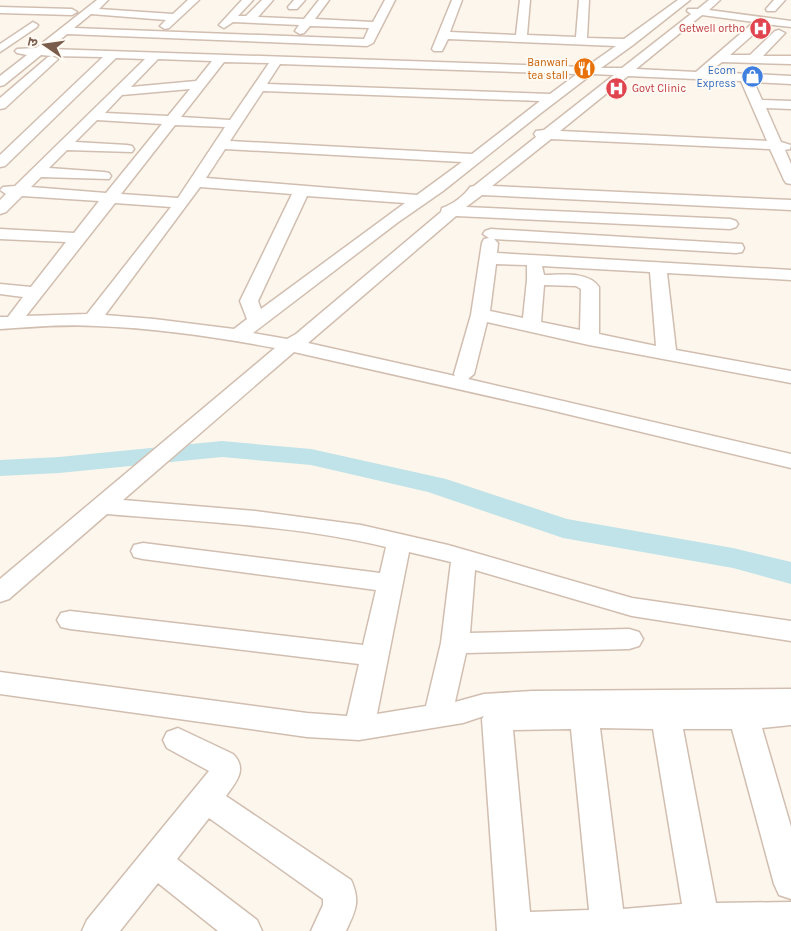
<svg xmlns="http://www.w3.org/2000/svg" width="791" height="931" font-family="Karla,'Noto Sans Devanagari',sans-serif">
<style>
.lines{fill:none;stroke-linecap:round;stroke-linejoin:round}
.river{fill:#bfe3e8;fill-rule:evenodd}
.minor-casing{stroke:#d1beb0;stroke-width:3}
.minor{fill:#fff;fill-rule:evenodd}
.labels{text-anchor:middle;stroke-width:4;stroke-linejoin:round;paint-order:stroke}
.far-health-label{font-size:11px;fill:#be3a42;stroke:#fffaf3;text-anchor:end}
.far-food-label{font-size:11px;fill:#c56008;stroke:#fffaf3;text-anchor:end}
.far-shop-label{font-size:11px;fill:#366cbe;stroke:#fffaf3;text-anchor:end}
</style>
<rect width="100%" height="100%" fill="#fdf6ec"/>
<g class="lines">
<path class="river" d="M222 441 311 449 446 479 567 519 733 548 791 562V584L733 568 563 538 428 492 311 465 222 457 59 473 0 476V460L59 457Z"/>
<defs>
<path id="minor" d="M97 0H108L99 9 173 14 188 0H199L169 28 165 29 160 26 166 20 91 14 74 28 364 39 369 28 310 26 304 33 300 34 295 31 299 25 233 22 224 28 219 25 242 0H253L238 16H246L262 0H273L258 17 304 19 319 0H329L315 19 373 22 385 0H395L373 43 367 46 67 34 49 49 586 67 616 46 448 39 442 51H434L432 49 452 0H462L450 32 516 35 520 0H530L527 35 576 37 579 0H589L587 38 624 39 678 0H690L633 45 601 68H622L691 14 687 11 688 9H698L709 0H720L709 10 791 21V27L765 24 730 55H750L775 31 779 30 785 33 763 56H791V64L722 62 709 72 791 76V84L754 82 762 100 791 101V109L766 108 781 142 791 145 790 149 785 150 791 164V184L786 183 784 180 770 149 551 139 492 186 791 200V210L482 195 466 207 730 219 736 221 738 224 736 227 730 229 456 216 308 343 455 376 454 374 471 315 482 243 484 239 489 238 483 234 485 231 491 229 742 244 744 248 742 252 736 253 494 239 498 243 497 253 791 270V280L667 273 676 350 791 371V383L589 345 487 322 474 374 468 379 791 454V468L546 409 294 352 123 500 255 511 361 525 448 545 632 598 791 621V641L632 616 475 570 470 633 629 629 639 632 643 639 639 646 629 649 466 653 455 702 484 694 532 691 791 689V725L762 728 791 827V899L779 895 774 884 732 729H683L716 903 791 902V931H497L482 719 484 716 463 723 359 740 307 737 0 694V672L307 713 347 716 359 664 70 629 61 627 57 620 61 613 70 611 363 645 376 590 143 559 134 557 131 551 134 545 143 543 380 573 386 547C295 525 200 522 107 514L9 599 0 602V579L275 348C216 337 156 328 96 326 64 324 32 327 0 329V317H8L23 297 0 294V284L31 287 66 242 0 239V229L74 233 99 201 22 196 6 212 0 214V200L6 194 0 190 3 187 15 186 145 59 116 58 5 166 0 167V155L103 57 52 56 58 59 56 61 5 108 0 109V98L48 57 52 56 41 55 4 85 0 86V76L27 55 17 53 15 51 17 49 36 48ZM702 15 754 22 696 72 636 69ZM158 59 212 61 196 81 131 87ZM224 62 269 63 230 120 181 117ZM280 64 577 74 550 94 267 84ZM592 74 614 75 544 130 536 131 534 134 536 137 474 186 470 187C465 195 452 205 442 208L441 212 296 334 287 339 253 333 397 223 443 191 541 113ZM628 76 741 81 767 141 560 131ZM190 89 168 116 105 113 122 95ZM263 91 540 101 472 154 230 141ZM97 120 162 124 106 193 31 187 41 177 109 179 111 176 109 173 104 172 49 168 67 150 132 152 134 149 132 146 127 145 75 142ZM175 125 225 127 178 198 121 194ZM225 149 462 162 417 195 206 178ZM200 187 292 194 240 301 247 319 234 329 154 319 105 315ZM307 196 405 203 261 309 258 301ZM115 203 171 207 87 314 26 316ZM496 264 527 265V280L523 318 490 311ZM542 266 650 272 656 346 599 334V287C588 271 561 275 544 275ZM544 285 576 286 581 289 580 330 541 322ZM409 552 451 562 441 643 426 706 377 714ZM600 728 653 729 682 904 623 909ZM571 729 589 910 530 912 513 730Z
M294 0H305L297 9H289L288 7Z
M774 0H785L775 11H767L766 9Z
M0 7 72 9 77 12 72 15 0 13Z
M33 22 38 25 37 27 0 52V44Z
M178 728 233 754C248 769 236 782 226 796L351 880C361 902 355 911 346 931H311L323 905V899L209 818 177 859 257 920 262 931H218L158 883 120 931H82L87 920 209 771 167 748 163 740 167 732Z"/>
</defs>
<use href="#minor" class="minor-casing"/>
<use href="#minor" class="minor"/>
</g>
<defs>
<symbol id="hospital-disc" viewBox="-11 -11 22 22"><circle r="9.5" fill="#e0444e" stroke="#fffaf3"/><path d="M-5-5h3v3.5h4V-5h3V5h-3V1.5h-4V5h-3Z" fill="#fff"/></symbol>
<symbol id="restaurant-disc" viewBox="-11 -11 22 22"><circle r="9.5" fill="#e8710a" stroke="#fffaf3"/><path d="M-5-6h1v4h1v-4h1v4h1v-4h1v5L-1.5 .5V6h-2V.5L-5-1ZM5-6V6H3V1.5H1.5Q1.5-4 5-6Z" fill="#fff"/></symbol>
<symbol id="shop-disc" viewBox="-11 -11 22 22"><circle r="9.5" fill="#3f7fe0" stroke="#fffaf3"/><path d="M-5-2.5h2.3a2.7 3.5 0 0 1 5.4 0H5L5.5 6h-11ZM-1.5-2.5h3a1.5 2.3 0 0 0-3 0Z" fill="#fff"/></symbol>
</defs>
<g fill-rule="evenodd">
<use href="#hospital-disc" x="748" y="16" width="25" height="25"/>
<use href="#restaurant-disc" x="572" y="56" width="25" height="25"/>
<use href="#shop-disc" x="740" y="64" width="25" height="25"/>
<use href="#hospital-disc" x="604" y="76" width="25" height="25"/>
</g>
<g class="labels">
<g class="far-health-label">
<text x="745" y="32">Getwell ortho</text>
<text x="632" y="92" text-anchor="start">Govt Clinic</text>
</g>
<g class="far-food-label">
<text x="568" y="66">Banwari<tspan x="568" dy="13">tea stall</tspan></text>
</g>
<g class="far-shop-label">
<text x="736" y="74">Ecom<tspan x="736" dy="13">Express</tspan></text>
</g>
</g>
<g transform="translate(45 45) rotate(283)" stroke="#fffaf3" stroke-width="4" paint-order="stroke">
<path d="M0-4L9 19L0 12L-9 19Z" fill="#7a5c4d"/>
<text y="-8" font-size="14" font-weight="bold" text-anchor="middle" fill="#7a5c4d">उ</text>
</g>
</svg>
